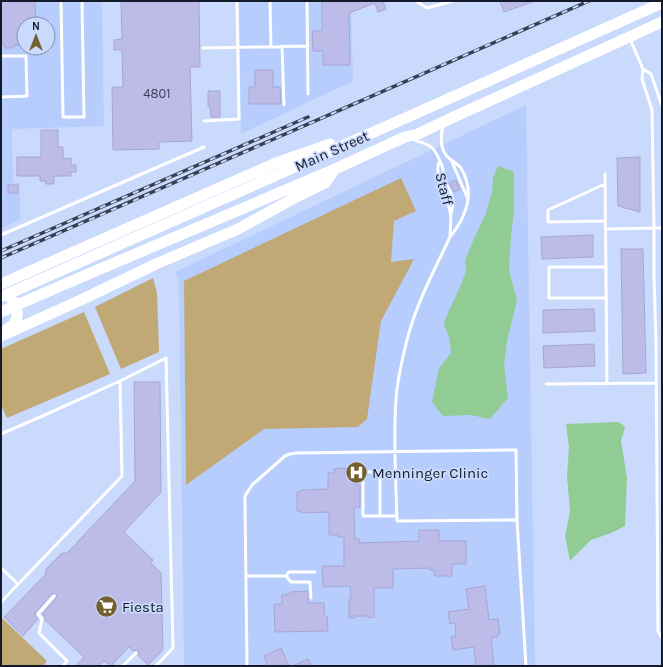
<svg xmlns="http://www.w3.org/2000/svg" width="663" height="667" font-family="Karla,sans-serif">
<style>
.built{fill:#b7cdfe;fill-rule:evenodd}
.green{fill:#c1a976}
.water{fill:#90cc93}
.building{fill:#bdbce9;stroke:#a7a6d1}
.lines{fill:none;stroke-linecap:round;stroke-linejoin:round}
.lane{stroke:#fff;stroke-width:3}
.highway{stroke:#fff;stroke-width:11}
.rail-casing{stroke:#374053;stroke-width:3.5}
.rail{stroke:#cadafc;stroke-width:2;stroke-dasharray:6;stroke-linecap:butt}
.labels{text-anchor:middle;stroke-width:3.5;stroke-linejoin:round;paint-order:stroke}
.number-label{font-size:13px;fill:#3e4259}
.street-label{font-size:15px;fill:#131a29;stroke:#cadafc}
.poi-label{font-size:15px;fill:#131a29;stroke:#cadafc;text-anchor:start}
</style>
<rect width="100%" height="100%" fill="#cadafc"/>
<path class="built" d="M1 1H102L104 126 12 129 13 183H20V219L1 229ZM24 24H48V48H24Z
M239 1H351L353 81 241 134Z
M526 105 535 666H184L179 280 175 272Z"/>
<path class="green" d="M401 178 416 211 394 221 391 262 414 259 381 321 367 419 358 427 264 429 186 485 184 281Z
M153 278 157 293 159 352 121 369 95 307Z
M84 312 110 374 7 418 1 405V349Z
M1 617 47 661 43 666H1Z"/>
<path class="water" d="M498 166 514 172V211L511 235 509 270 517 301 507 341 504 365 508 398 490 419 471 415 443 416 432 402 439 368 451 353 449 337 444 324 445 319 456 296 466 272 465 260 476 234 485 216 492 192 493 178Z
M619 422 625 427 621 441 627 478 625 526 611 533 591 540 570 561 565 536 570 511 567 477 569 447 566 424Z"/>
<path class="building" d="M1 1H35L36 24H24V45H14V48H5V45H1Z
M121 1H199L200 67H190L192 141 159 142V149L113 150 112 87H123L122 50H114V40L122 39Z
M322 1H383L386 9 378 12 375 3 349 13 350 65H323V51H313L312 31H322Z
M500 1H532V2L504 12Z
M255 70H273V87H280L281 104H249V87H255Z
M208 91H220V117H211L210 106H208Z
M41 130H58V147H63V159L71 158V165H76V172H71V176H54V184H46V181H40V176H17V157H41Z
M640 157V212L618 206 617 158Z
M456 180 460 189 454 192 449 183Z
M8 185H18V193H8Z
M593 235V257L542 259 541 237Z
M621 249H643L646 373 623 374Z
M594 309 595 331 543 333V310Z
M594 344 595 366 544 368 543 346Z
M134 382H160L161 492 124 532 153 560 151 563 161 573 163 650 148 665 138 655 139 653 138 651 136 650 133 651 129 647 111 666 104 661 99 666H76L84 657 45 620V617L42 614 56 598 57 595 56 594 53 593 52 594 36 612 35 615 38 619 23 636 4 617 46 574V569L62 553H67L135 481Z
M345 468V472H354V485H360V507H354L355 539H359V543L419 541V530H439V541H466V564H452V576H435L434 570H430V568L393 569V588H374V617L368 618V616H354L355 618H349V599H351L350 586 323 587 322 566H344V537H338V535H329V512L301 513V511H297V492H300L301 490 328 489V473H334V469Z
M485 586 489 620 498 619 500 634H497V637L491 638 494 666H476L474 647 453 650 451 637 456 636 455 623 450 624 448 612 469 609 466 589Z
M308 591V603H324V616H327L328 631 275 632 274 604H282V595L290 594V592Z
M281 648 289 666H268L264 656Z
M308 659 311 666H293Z"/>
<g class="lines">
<path class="lane" d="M61 1 63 117H84L82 1
M270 1 271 47
M307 1 308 94
M416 1 427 8 453 1
M630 39 643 69 642 79 652 110 654 228V276L656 343 658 631 662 638
M282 46 284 105
M203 48 308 46
M1 56H26L27 96 1 97
M643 69 651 74 662 106
M204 121 239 119 237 1
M443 126C440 138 440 152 451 160 455 163 458 164 461 168 475 192 467 216 450 237 434 271 416 304 407 340 402 360 397 380 396 400 393 440 396 481 397 521L517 520
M411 139C417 141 426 143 431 147 436 150 440 161 442 166 444 170 443 175 444 179 447 187 453 193 453 203 453 207 451 211 451 215
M439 162C434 177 447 196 450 211 452 220 450 228 450 237
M452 162 467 197
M605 174 607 384
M605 184 548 210V222L605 221
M605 229 662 228
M1 235 204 147
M606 267H549V298H606
M546 384 656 383
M1 434 47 414 120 381 166 358 173 648 156 666
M380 516V472H363V516H396
M1 568 18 584
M246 576H286L291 582H310L311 598
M286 576 289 572H315
M54 596 38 614 42 619 39 633 67 661 63 666
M1 602 122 476 120 381
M123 666 136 653
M247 666 245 503V496L252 485 285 456 290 454 297 453 516 450 517 520 526 666"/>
<path class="highway" d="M1 284 276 163 330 144
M1 297 410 116 662 3
M1 312 65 284 335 169 405 137 418 134 445 121 662 22
M6 330C8 328 12 326 14 324 19 317 18 305 12 300
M1 336 83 299 156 264 238 229 300 195 325 183 335 169"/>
<defs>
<path id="rail" d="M1 251 308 117
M1 258C197 174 393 86 589 1"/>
</defs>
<use href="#rail" class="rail-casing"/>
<use href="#rail" class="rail"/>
</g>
<defs>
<symbol id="hospital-disc" viewBox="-11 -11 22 22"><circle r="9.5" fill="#745f2e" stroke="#cadafc"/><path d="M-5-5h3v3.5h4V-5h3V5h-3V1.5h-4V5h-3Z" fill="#fff"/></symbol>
<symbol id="supermarket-disc" viewBox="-11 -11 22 22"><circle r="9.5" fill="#745f2e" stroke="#cadafc"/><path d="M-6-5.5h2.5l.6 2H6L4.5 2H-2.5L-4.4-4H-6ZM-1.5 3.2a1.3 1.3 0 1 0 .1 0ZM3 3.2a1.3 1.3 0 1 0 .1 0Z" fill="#fff"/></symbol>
</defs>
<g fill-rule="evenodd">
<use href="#hospital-disc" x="344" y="460" width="25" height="25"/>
<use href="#supermarket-disc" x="94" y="594" width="25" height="25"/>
</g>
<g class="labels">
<g class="number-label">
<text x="157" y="98">4801</text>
</g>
<g class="street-label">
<text transform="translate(332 151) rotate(-24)" y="5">Main Street</text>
<text transform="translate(444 189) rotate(76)" y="5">Staff</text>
</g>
<g class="poi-label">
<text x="372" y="478">Menninger Clinic</text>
<text x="122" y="612">Fiesta</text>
</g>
</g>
<rect width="663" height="667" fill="none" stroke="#131a29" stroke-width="4"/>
<g transform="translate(36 36)"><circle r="19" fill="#cadafc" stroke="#818da8"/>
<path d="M0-3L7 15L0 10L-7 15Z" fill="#745f2e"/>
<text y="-6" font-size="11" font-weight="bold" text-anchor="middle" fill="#131a29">N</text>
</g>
</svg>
